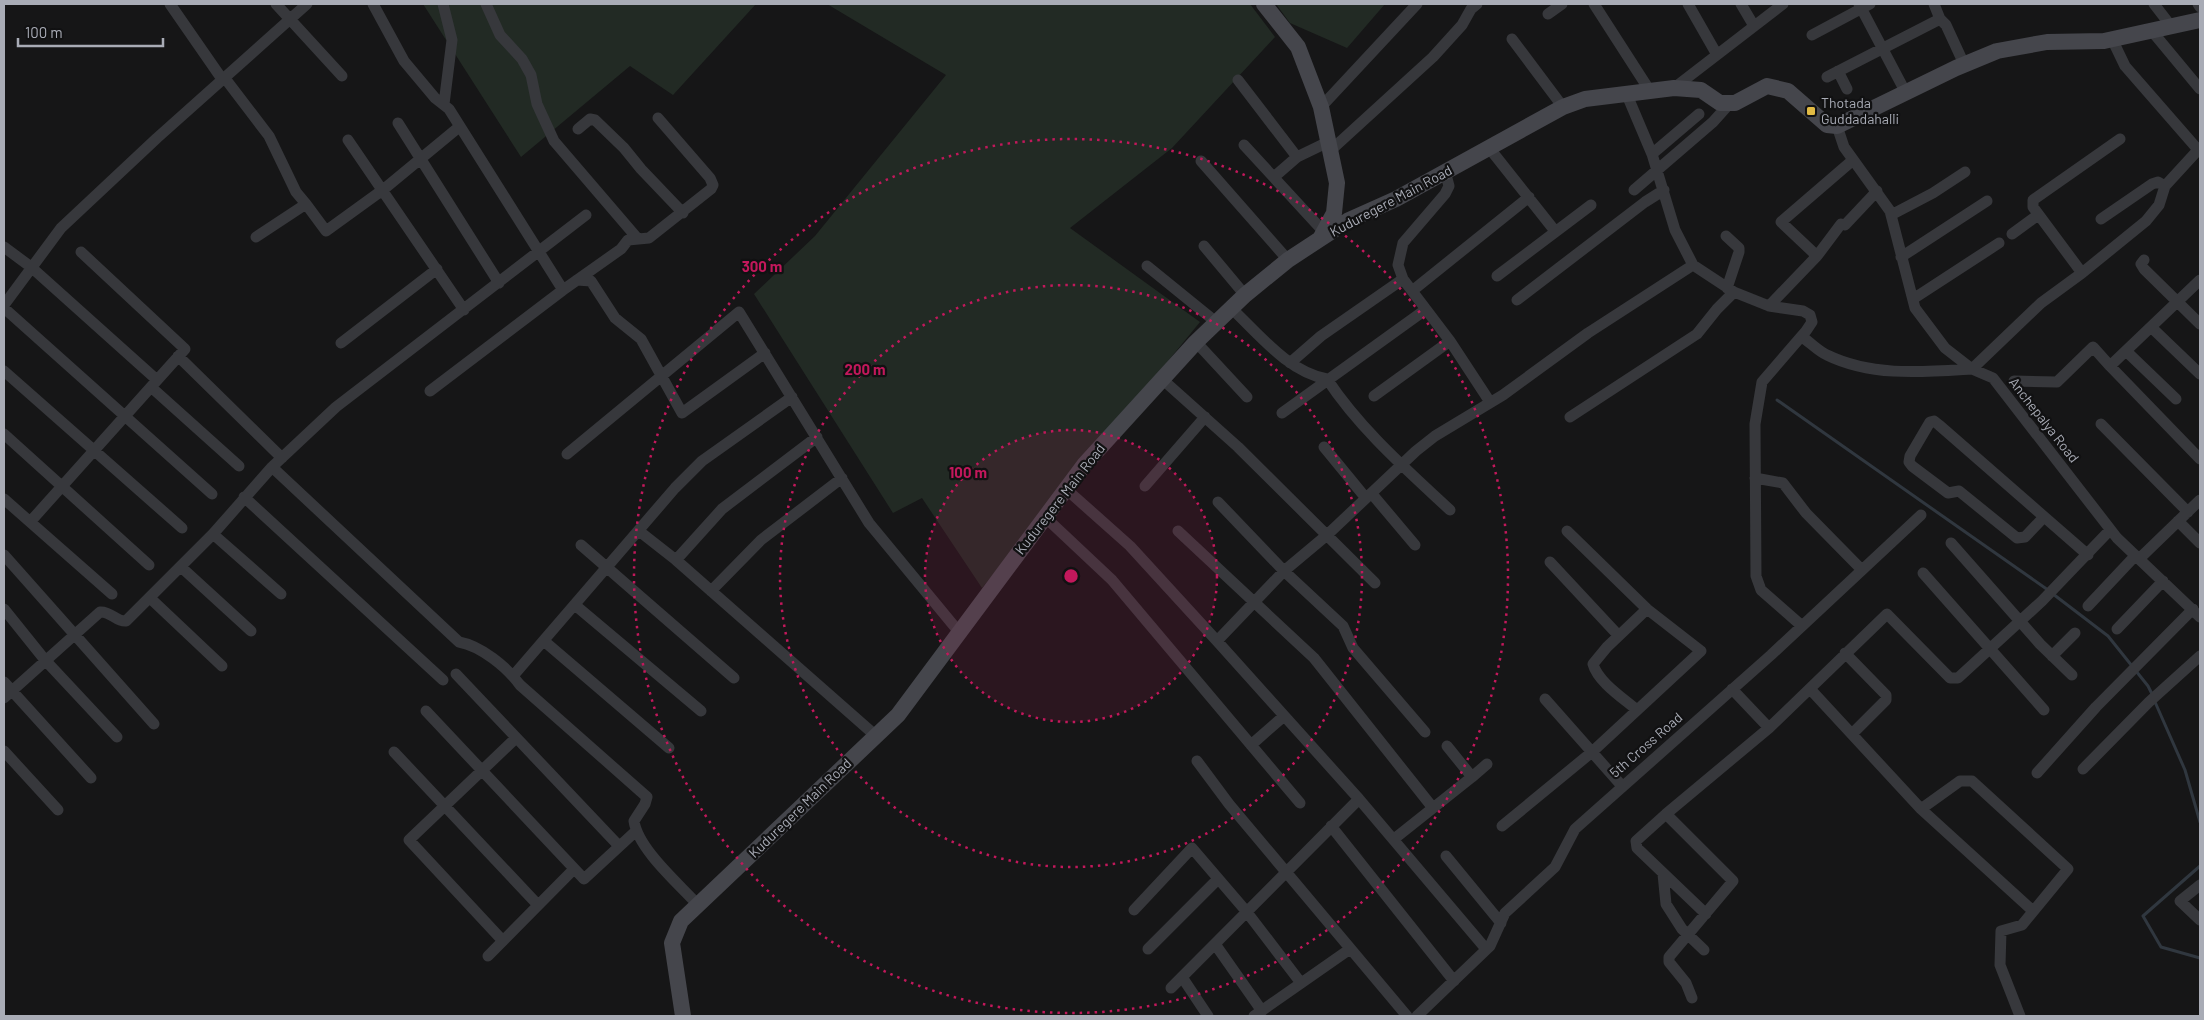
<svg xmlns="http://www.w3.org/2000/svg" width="2204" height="1020" font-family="Barlow,sans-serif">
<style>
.green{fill:#222a24}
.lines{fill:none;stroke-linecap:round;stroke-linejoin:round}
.stream{stroke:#30373f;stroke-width:3}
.street{stroke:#37383c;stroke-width:11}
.secondary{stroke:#45464c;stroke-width:16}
.ring{fill:none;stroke:#c2185b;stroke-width:2.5;stroke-dasharray:2.5 5}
.poi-dot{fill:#e1ba44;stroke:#111112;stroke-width:2}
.labels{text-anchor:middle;stroke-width:4.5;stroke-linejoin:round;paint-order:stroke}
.poi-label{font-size:14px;fill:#a9acb6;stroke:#111112;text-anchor:start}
.street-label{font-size:14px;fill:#a9acb6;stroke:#111112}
.centre{fill:#c2185b;stroke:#111112;stroke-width:2.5}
.ring-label{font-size:15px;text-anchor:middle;font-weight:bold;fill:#c2185b;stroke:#111112;stroke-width:4.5;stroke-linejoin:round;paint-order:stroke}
</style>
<rect width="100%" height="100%" fill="#161617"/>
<path class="green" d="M423 4H756L673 95 630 66 521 157Z
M827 4H1250L1275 37 1172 148 1070 228 1200 322 982 588 922 498 893 513 754 294 815 236 946 75Z
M1276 4H1385L1347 48 1290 23Z"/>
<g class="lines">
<path class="stream" d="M1777 400 2048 590
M2053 594 2108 636 2148 686 2153 696
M2155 702 2185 770 2200 822
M2200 866 2143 916 2161 947 2200 958"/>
<path class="street" d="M170 4 222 79
M276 4 342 76
M373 4 404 61 435 98 449 109 563 290
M443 4 452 40 444 104
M486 4 500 35 522 59 531 75 537 104 554 141 638 239
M1594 4 1650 91
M1688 4 1716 53
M1741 4 1754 26
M1859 4 1906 93
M1934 4 1940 19 1946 25 1964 64
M2154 4 2171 26
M2198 4 2200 7
M1548 14 1562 4
M2151 30 2200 89
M1812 35 1870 4
M1512 39 1563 107
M2112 39 2125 66 2200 152
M1838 71 1847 89
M224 77 269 136 296 192 306 204
M1827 77 1940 19
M1238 80 1297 157
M1674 88 1783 4
M1627 95 1652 154 1675 230 1693 265 1734 292 1769 306 1803 311 1810 315 1812 322 1806 331 1762 382 1755 424 1756 576 1761 590 1802 626
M1321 107 1417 4
M398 123 499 283
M1837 126 1844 147 1890 211 1915 308 1945 348 1972 369 1993 378 2117 538 2200 617
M578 129 590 119 595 120 624 148 641 169 683 213
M348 140 464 310
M1244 145 1324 232
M1490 149 1555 231
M1330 151 1433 57 1462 25 1471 9 1477 4
M1652 154 1699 114
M1201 161 1288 260
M1445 171 1449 186 1445 194 1403 243 1398 265 1403 279 1450 341 1490 402
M1274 177 1297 157 1328 142
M1634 190 1713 122 1730 103
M1891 215 1933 193 1965 172
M2101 219 2152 184 2158 182 2165 186
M2012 234 2038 215
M1726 236 1739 248V252L1727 288
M256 237 306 204 326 231 384 189 459 127
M1204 246 1245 295
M4 247 31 267 157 380
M1817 256 1841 224 1845 225 1877 191
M1901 257 1987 201
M2144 260 2141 264 2144 269 2200 324
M1147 266 1216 322
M2082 273 2033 207V200L2120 139
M1497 276 1591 205
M577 280 591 281 615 318 641 339 682 413 765 353
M1412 291 1529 197
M1913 299 1999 243
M1517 300 1645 202 1664 190
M4 305 61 228 157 138 307 4
M1769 306 1817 256 1781 222 1853 160
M4 308 212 494
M1231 308C1259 334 1288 372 1327 379 1360 429 1406 469 1450 510
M2151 327 2200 374
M1802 337C1810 342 1818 351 1827 355 1872 377 1924 372 1972 369L2041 303 2082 273 2146 221 2159 205 2165 186 2198 150
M1196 342 1247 397
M341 343 437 269
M2126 351 2176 399
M178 356 282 458
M1290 363 1321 336 1403 279
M2110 366 2200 459
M4 371 182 528
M1162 379 1238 447 1375 583
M2014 381 2057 382 2093 347 2110 366 2200 280
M151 387 239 466
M430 391 563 290 621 249 628 240 649 238 711 189 713 185 710 178 658 118
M1374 396 1450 341
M1282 413 1425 310
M1570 417 1697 334 1717 309 1734 292
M2101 424 2188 512
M4 434 149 565
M1324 447 1365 497
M567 454 739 312 869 523 959 632
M272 467 459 642C481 646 507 667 520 685L647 797 645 804 634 821C638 849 679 884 698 905
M1755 478 1783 483 1806 513 1862 570
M1145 486 1205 417
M1066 489 1130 546 1217 641 1359 799 1486 949
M1372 494 1415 545
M244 497 443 680
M4 499 112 594
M1218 502 1284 571 1343 626 1353 648 1425 732
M1045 517 1112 580 1300 803
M2044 517 2025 537 2017 538 1959 491 1948 493 1912 466 1909 462 1910 456 1930 422 1934 421 1939 425 2088 555
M2178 521 2200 543
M30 522 185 349 81 252
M639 531 676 560 876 736
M1178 531 1314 658 1433 808
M213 534 281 594
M1951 543 2040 644 2072 675
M581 545 734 678
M4 555 154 724
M2139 559 2200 500
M676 560 722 509 817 437
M1550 562 1618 635
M181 567 251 631
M1923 573 2044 710
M711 591 761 540 842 478
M150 598 222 666
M575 605 701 711
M2088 606 2135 556
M4 609 45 660 117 737
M2117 629 2163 581
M544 641 669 748
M1217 641 1284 571 1327 535 1416 451 1435 436 1503 395 1588 333 1693 265
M1845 653 1886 695V700L1852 734
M2052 656 2075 633
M456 674 619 846
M513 676 675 488 702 461 792 397
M4 682 91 778
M1732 689 1769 728
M1811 690 1921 809 1960 781H1972L2068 869 2022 925 2001 931 2000 965 2020 1016
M4 698 100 612C111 611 116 622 126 621L213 534 272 467 336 407 586 215
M1545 699 1622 786
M1637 710C1623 698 1598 682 1593 664L1607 647 1647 609
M426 711 584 879 636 831
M1251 745 1284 716
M4 751 58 810
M394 752 538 905
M1197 761 1229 804 1407 1016
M2083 769 2149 702 2200 656
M2037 773 2096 707 2193 609
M1472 777 1487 764
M1921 809 2033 911
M1666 814 1636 841 1637 848 1706 914
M1331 826 1454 981
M1502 826 1592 752 1701 651 1647 609 1567 531
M1394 839 1472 777 1447 746
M1446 856 1501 923
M1663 874 1666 904 1682 929 1704 950
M2200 885 2180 901 2200 920
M1134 910 1192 848 1246 911 1301 983
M503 941 409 840 516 738
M1215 944 1262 1011
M1148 949 1218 879
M488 956 574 869
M1182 977 1208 1016
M1171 988 1359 799
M1692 998 1686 983 1669 962V957L1733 881 1666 814 1769 728 1887 614 1950 678H1958L2042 601 2110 530
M1254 1016 1350 949
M1417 1016 1490 946 1505 913 1555 867 1575 829 1771 655 1921 515"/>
<path class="secondary" d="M1264 4 1298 47 1321 107 1337 183 1334 213 1321 237
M683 1016 672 943 681 921 898 715 1084 465 1196 342 1245 295 1288 260 1349 220 1396 199 1563 107 1585 99 1674 88 1701 90 1720 103H1735L1767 86 1788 91 1827 125 1837 126 1956 68 1997 51 2047 42 2104 41 2200 20"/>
</g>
<circle cx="1071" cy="576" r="146" fill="#c2185b" fill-opacity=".12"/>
<g class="ring">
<circle cx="1071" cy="576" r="146"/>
<circle cx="1071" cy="576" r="291"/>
<circle cx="1071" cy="576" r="437"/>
</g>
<rect class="poi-dot" x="1806" y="106" width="10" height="10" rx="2.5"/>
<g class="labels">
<g class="poi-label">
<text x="1821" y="108">Thotada<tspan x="1821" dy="16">Guddadahalli</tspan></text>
</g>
<g class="street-label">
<text transform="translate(1391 201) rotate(-28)" y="5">Kuduregere Main Road</text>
<text transform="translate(2044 420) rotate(52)" y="5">Anchepalya Road</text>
<text transform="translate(1060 499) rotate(-52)" y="5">Kuduregere Main Road</text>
<text transform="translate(1646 745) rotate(-41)" y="5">5th Cross Road</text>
<text transform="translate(800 808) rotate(-44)" y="5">Kuduregere Main Road</text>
</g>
</g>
<circle cx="1071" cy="576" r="8" class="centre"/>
<g class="ring-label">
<text x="762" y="272">300 m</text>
<text x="865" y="375">200 m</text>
<text x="968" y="478">100 m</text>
</g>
<rect width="2204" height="1020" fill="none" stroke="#a9acb6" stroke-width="10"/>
<path d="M18 38v8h145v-8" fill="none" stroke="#a9acb6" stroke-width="2.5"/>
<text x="25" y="38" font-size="15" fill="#a9acb6" stroke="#111112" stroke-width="4" paint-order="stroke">100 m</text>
</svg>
